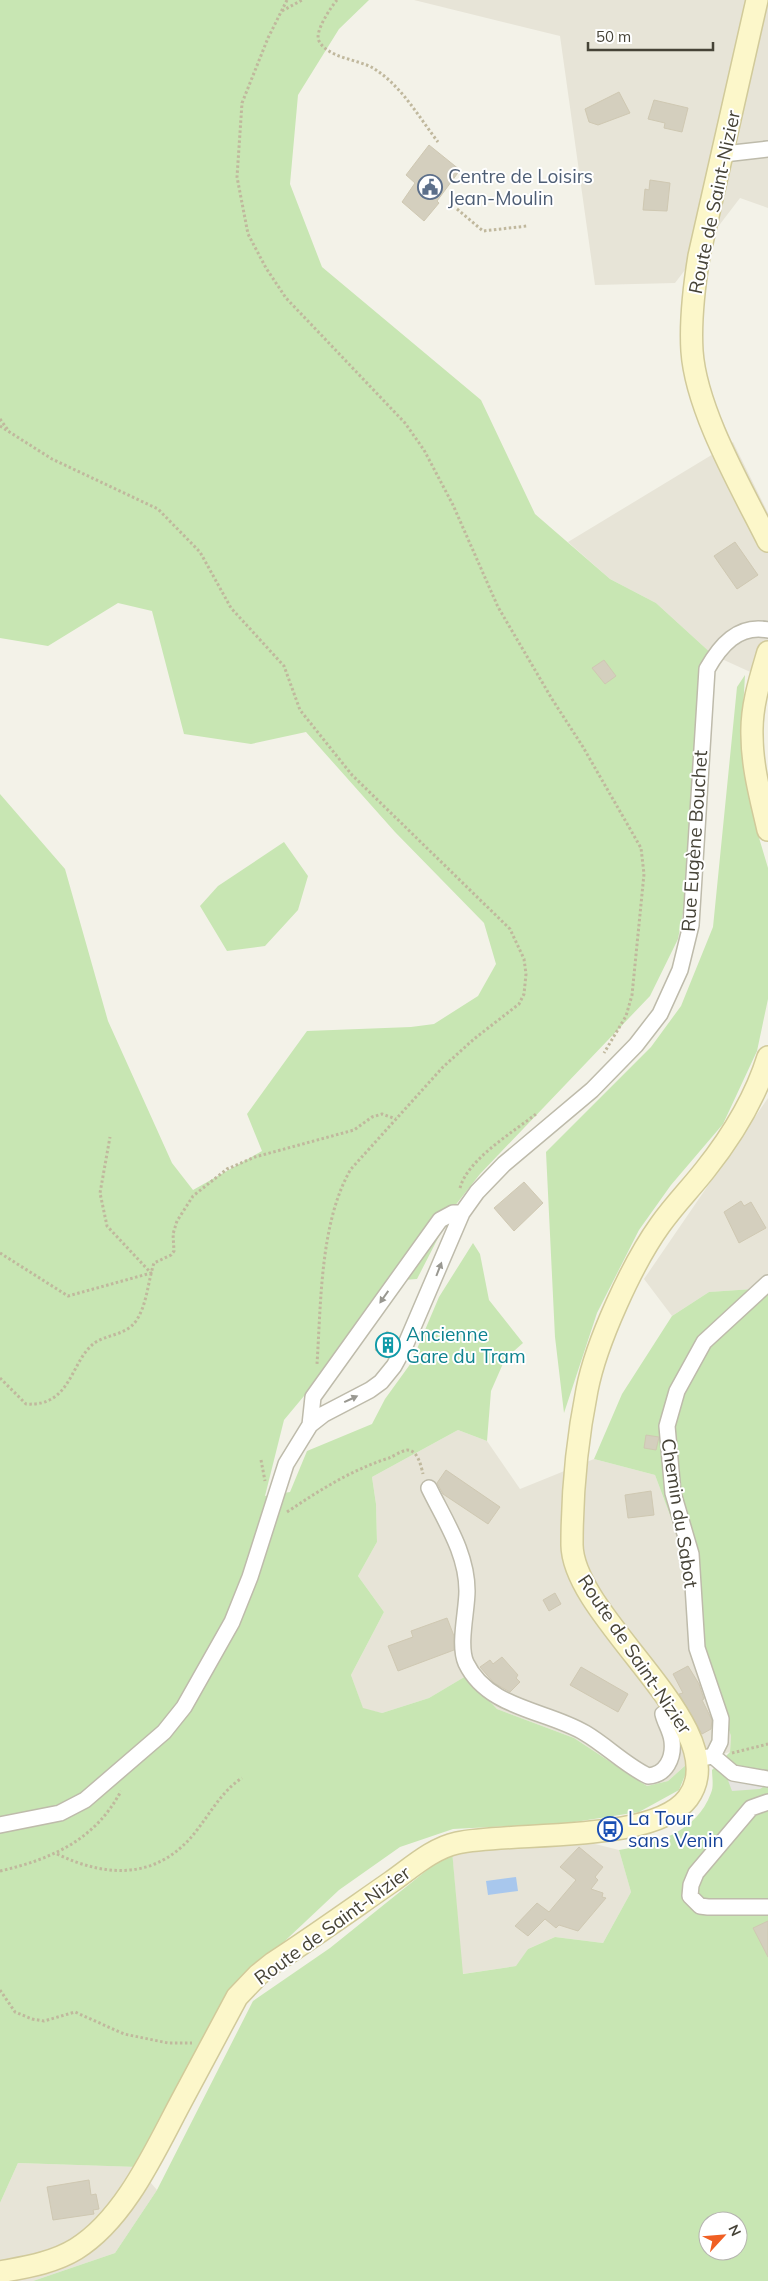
<svg xmlns="http://www.w3.org/2000/svg" width="768" height="2281" font-family="Mulish,sans-serif">
<style>
.residential{fill:#e7e4d7}
.green{fill:#c8e6b3;fill-rule:evenodd}
.parking{fill:#e5e4e0}
.water{fill:#a8c7ed}
.building{fill:#d4cfbe;stroke:#cfc8b2}
.lines{fill:none;stroke-linecap:round;stroke-linejoin:round}
.street-casing{stroke:#bebbab;stroke-width:18}
.secondary-casing{stroke:#d1ca9a;stroke-width:24}
.path{stroke:#c0b89d;stroke-width:3;stroke-dasharray:2.5 2.5;stroke-linecap:butt}
.street{stroke:#fff;stroke-width:15}
.secondary{stroke:#fcf7ca;stroke-width:21}
.oneway{fill:#999891}
.labels{text-anchor:middle;stroke-width:4;stroke-linejoin:round;paint-order:stroke}
.service-label{font-size:19px;fill:#4e5e75;stroke:#fff;text-anchor:start}
.street-label{font-size:19px;fill:#464337;stroke:#fff}
.culture-label{font-size:19px;fill:#0d838f;stroke:#fff;text-anchor:start}
.transit-label{font-size:19px;fill:#164399;stroke:#fff;text-anchor:start}
</style>
<rect width="100%" height="100%" fill="#f3f2e8"/>
<path class="residential" d="M414 0H768V208L740 198 675 283 595 285 560 36Z
M733 442 768 513V680L713 655 656 603 610 579 568 542Z
M768 1098V1288L709 1292 672 1316 644 1279Z
M458 1430 487 1441 520 1489 594 1459 655 1475 686 1558 709 1670 731 1736 730 1752 687 1764 668 1781 647 1786 574 1738 497 1709 466 1676 429 1698 382 1713 363 1709 351 1675 384 1612 358 1576 377 1542 376 1504 372 1477Z
M591 1843 619 1850 631 1892 603 1943 555 1937 528 1949 517 1966 462 1974 452 1850Z
M18 2163 137 2167 157 2190 115 2253 33 2281H0V2203Z"/>
<path class="green" d="M0 0H369L339 29 298 95 290 184 322 267 481 400 535 514 610 579 656 603 713 655 695 850 678 939 650 996 480 1174 454 1207 417 1279 389 1281 319 1378 284 1420 265 1496 290 1492 307 1451 372 1424 385 1399 411 1363 439 1297 473 1243 480 1254 489 1300 523 1343 505 1359 491 1391 487 1441 458 1430 372 1477 376 1504 377 1542 358 1576 384 1612 351 1675 363 1708 382 1713 429 1698 466 1676 497 1709 574 1738 647 1786 668 1781 687 1764 686 1773 679 1790 639 1812 568 1823 453 1829 400 1847 339 1890 236 1987 137 2167 18 2163 0 2203V794L65 869 108 1021 172 1163 193 1190 262 1151 247 1114 307 1031 411 1027 434 1024 478 996 496 964 484 923 395 832 306 732 251 744 184 734 152 611 118 603 48 646 0 638Z
M745 675 741 745 757 831 768 868V999L757 1051 723 1124 671 1185 639 1230 597 1313 564 1413 555 1337 546 1152 651 1047 681 1006 713 927 737 687Z
M284 842 308 876 298 910 265 946 227 951 200 906 218 886Z
M768 1288V2281H33L115 2253 157 2190 253 2001 330 1948 452 1850 463 1974 516 1966 528 1949 555 1937 603 1943 631 1892 619 1850C657 1843 696 1833 711 1793 714 1787 712 1776 712 1770L730 1752 731 1736 709 1670 686 1558 655 1475 594 1459 622 1394 672 1316 709 1292ZM708 2221H738V2251H708Z"/>
<path class="parking" d="M726 1775 768 1784 760 1789 732 1791Z"/>
<path class="water" d="M516 1877 518 1891 488 1895 486 1881Z"/>
<path class="building" d="M619 92 630 113 598 125 589 122 585 109Z
M654 100 688 108 682 132 664 128 665 123 648 119Z
M429 145 460 170 437 201 439 203 424 221 402 202 415 183 406 175Z
M650 180 670 183 667 211 643 210 645 189 649 190Z
M735 542 758 575 737 589 714 556Z
M604 660 616 676 605 684 592 668Z
M524 1182 543 1203 514 1231 494 1208Z
M741 1201 744 1206 751 1202 766 1228 739 1243 724 1212Z
M387 1331 398 1338 388 1358 375 1350Z
M646 1435 659 1437 656 1450 644 1448Z
M446 1470 500 1507 488 1524 443 1494 437 1483Z
M651 1491 654 1515 628 1518 625 1495Z
M555 1593 561 1604 549 1611 543 1600Z
M447 1618 454 1636V1650L398 1671 388 1646 413 1637 411 1631Z
M502 1657 518 1675 516 1678 520 1682 510 1692 494 1683 480 1667 490 1660 493 1664Z
M688 1666 699 1684 704 1699 702 1700 712 1720 711 1729 702 1734 679 1694 683 1693 673 1674Z
M581 1667 628 1694 618 1712 570 1685Z
M579 1847 603 1867 595 1877 598 1880 591 1889 603 1893 602 1897 606 1898 578 1931 559 1925 556 1928 545 1919 528 1936 515 1926 537 1903 549 1912 576 1880 560 1867Z
M768 1921V1957L753 1928Z
M89 2180 91 2195 96 2194 99 2209 93 2210 94 2214 53 2220 47 2187Z"/>
<g class="lines">
<defs>
<path id="street" d="M724 154 768 149
M310 1425 313 1397 440 1220 453 1213H462
M429 1488C445 1521 467 1553 467 1591 467 1611 458 1645 466 1663 488 1709 547 1710 585 1733 607 1746 625 1765 648 1776 666 1775 674 1758 672 1741 671 1731 665 1723 663 1714L673 1707
M713 1756 733 1773 768 1779
M697 1759 713 1756 720 1742 721 1719 697 1648 691 1554 673 1493 667 1426 677 1391 704 1342 768 1283
M768 1802 751 1808 696 1873 691 1885 690 1896 700 1906 708 1907H768
M0 1825 60 1813 85 1800 164 1732 184 1707 232 1622 250 1577 286 1464 310 1425 324 1414 370 1390 381 1382 394 1366 405 1346 462 1213 477 1192 504 1164 592 1090 636 1045 660 1014 680 970 691 925 707 669C720 646 738 624 768 630"/>
<path id="secondary" d="M757 0 699 256C694 287 690 319 692 351 696 410 741 487 768 541
M768 652C760 679 751 707 752 735 752 767 761 799 768 830
M0 2272C26 2267 53 2263 76 2249 126 2218 156 2148 183 2098 201 2064 219 2031 237 1997L258 1975 273 1963C313 1937 352 1909 391 1882 411 1868 433 1848 457 1843 513 1831 654 1844 688 1798 738 1730 573 1619 572 1545 572 1494 577 1440 587 1390 596 1343 632 1264 660 1225 674 1205 691 1188 705 1170 732 1136 755 1099 768 1057"/>
</defs>
<use href="#street" class="street-casing"/>
<use href="#secondary" class="secondary-casing"/>
<path class="path" d="M287 0 268 38 242 103 237 177 248 234 266 268 286 298 405 423 424 450 453 505 498 607 552 699 583 747 641 848 644 874 632 995 626 1016 604 1053
M337 0C331 7 314 32 319 41 328 58 357 59 373 68 402 86 418 116 438 142
M282 11 302 0
M457 209 483 231 527 226
M0 419 8 430
M0 426 52 459 158 509 200 552 231 608 284 666 300 710 352 775 510 929 524 959 526 974 524 994 519 1004 474 1039 443 1067 351 1169C320 1221 321 1304 317 1364
M460 1188C468 1159 512 1133 536 1114
M0 1253 68 1296 151 1273 107 1226 100 1193 110 1137
M0 1378 26 1404C73 1407 70 1359 96 1342 109 1334 126 1335 136 1321 147 1305 148 1281 154 1263L171 1255 174 1251 173 1234 177 1221 193 1196 227 1169 255 1157 354 1130 372 1117 382 1114 396 1119
M261 1460 265 1481
M287 1512C320 1490 351 1470 389 1458 394 1456 401 1451 407 1450 418 1450 421 1466 423 1474
M732 1753 768 1744
M57 1854C109 1879 160 1879 197 1830 211 1812 222 1791 242 1778
M0 1871C52 1859 95 1840 121 1791
M0 1990 15 2012 32 2019 44 2021 75 2012 124 2034 168 2043H192"/>
<use href="#street" class="street"/>
<use href="#secondary" class="secondary"/>
</g>
<defs><path id="oneway-solid" d="M-6-.8H1V-3.2L6.5 0L1 3.2V.8H-6Z" transform="scale(1.25)"/></defs>
<g class="oneway">
<use href="#oneway-solid" transform="translate(439 1269) rotate(-69)"/>
<use href="#oneway-solid" transform="translate(384 1297) rotate(125)"/>
<use href="#oneway-solid" transform="translate(351 1399) rotate(-25)"/>
</g>
<defs>
<symbol id="civic-ring" viewBox="-11 -11 22 22"><circle r="9.5" fill="#fff" stroke="#5c6f8a" stroke-width="1.5"/><path d="M-.6-6.5H3V-4.5H.6V-3L4-1V1h2V6H-6V1h2V-1L-.6-3ZM-1.2 2.5V6h2.4V2.5Z" fill="#5c6f8a"/></symbol>
<symbol id="building-ring" viewBox="-11 -11 22 22"><circle r="9.5" fill="#fff" stroke="#0f9aa8" stroke-width="1.5"/><path d="M-4-6H4V6H1V3H-1V6H-4ZM-2.5-4.3h1.7v1.8h-1.7ZM.8-4.3h1.7v1.8H.8ZM-2.5-1h1.7V.8h-1.7ZM.8-1h1.7V.8H.8Z" fill="#0f9aa8"/></symbol>
<symbol id="bus-ring" viewBox="-11 -11 22 22"><circle r="9.5" fill="#fff" stroke="#1a4fb4" stroke-width="1.5"/><path d="M-5-6H5V4H4V6H2V4H-2V6H-4V4H-5ZM-3.5-4V0h7V-4ZM-3.5 1.2v1.5H-2V1.2ZM2 1.2v1.5H3.5V1.2Z" fill="#1a4fb4"/></symbol>
</defs>
<g fill-rule="evenodd">
<use href="#civic-ring" x="416" y="173" width="28" height="28"/>
<use href="#building-ring" x="374" y="1331" width="28" height="28"/>
<use href="#bus-ring" x="596" y="1815" width="28" height="28"/>
</g>
<g class="labels">
<g class="service-label">
<text x="448" y="183">Centre de Loisirs<tspan x="448" dy="22">Jean-Moulin</tspan></text>
</g>
<g class="street-label">
<text transform="translate(714 202) rotate(-78)" y="7">Route de Saint-Nizier</text>
<text transform="translate(694 841) rotate(-86)" y="7">Rue Eugène Bouchet</text>
<text transform="translate(680 1513) rotate(81)" y="7">Chemin du Sabot</text>
<text transform="translate(635 1654) rotate(56)" y="7">Route de Saint-Nizier</text>
<text transform="translate(332 1925) rotate(-36)" y="7">Route de Saint-Nizier</text>
</g>
<g class="culture-label">
<text x="406" y="1341">Ancienne<tspan x="406" dy="22">Gare du Tram</tspan></text>
</g>
<g class="transit-label">
<text x="628" y="1825">La Tour<tspan x="628" dy="22">sans Venin</tspan></text>
</g>
</g>
<g transform="translate(723 2236) rotate(64)"><circle r="24" fill="#ffffff" stroke="#b5b4af"/>
<path d="M0-4L9 19L0 12L-9 19Z" fill="#f05f23"/>
<text y="-8" font-size="14" font-weight="bold" text-anchor="middle" fill="#464337">N</text>
</g>
<path d="M588 42v8h125v-8" fill="none" stroke="#464337" stroke-width="2.5"/>
<text x="596" y="42" font-size="15" fill="#464337" stroke="#ffffff" stroke-width="4" paint-order="stroke">50 m</text>
</svg>
